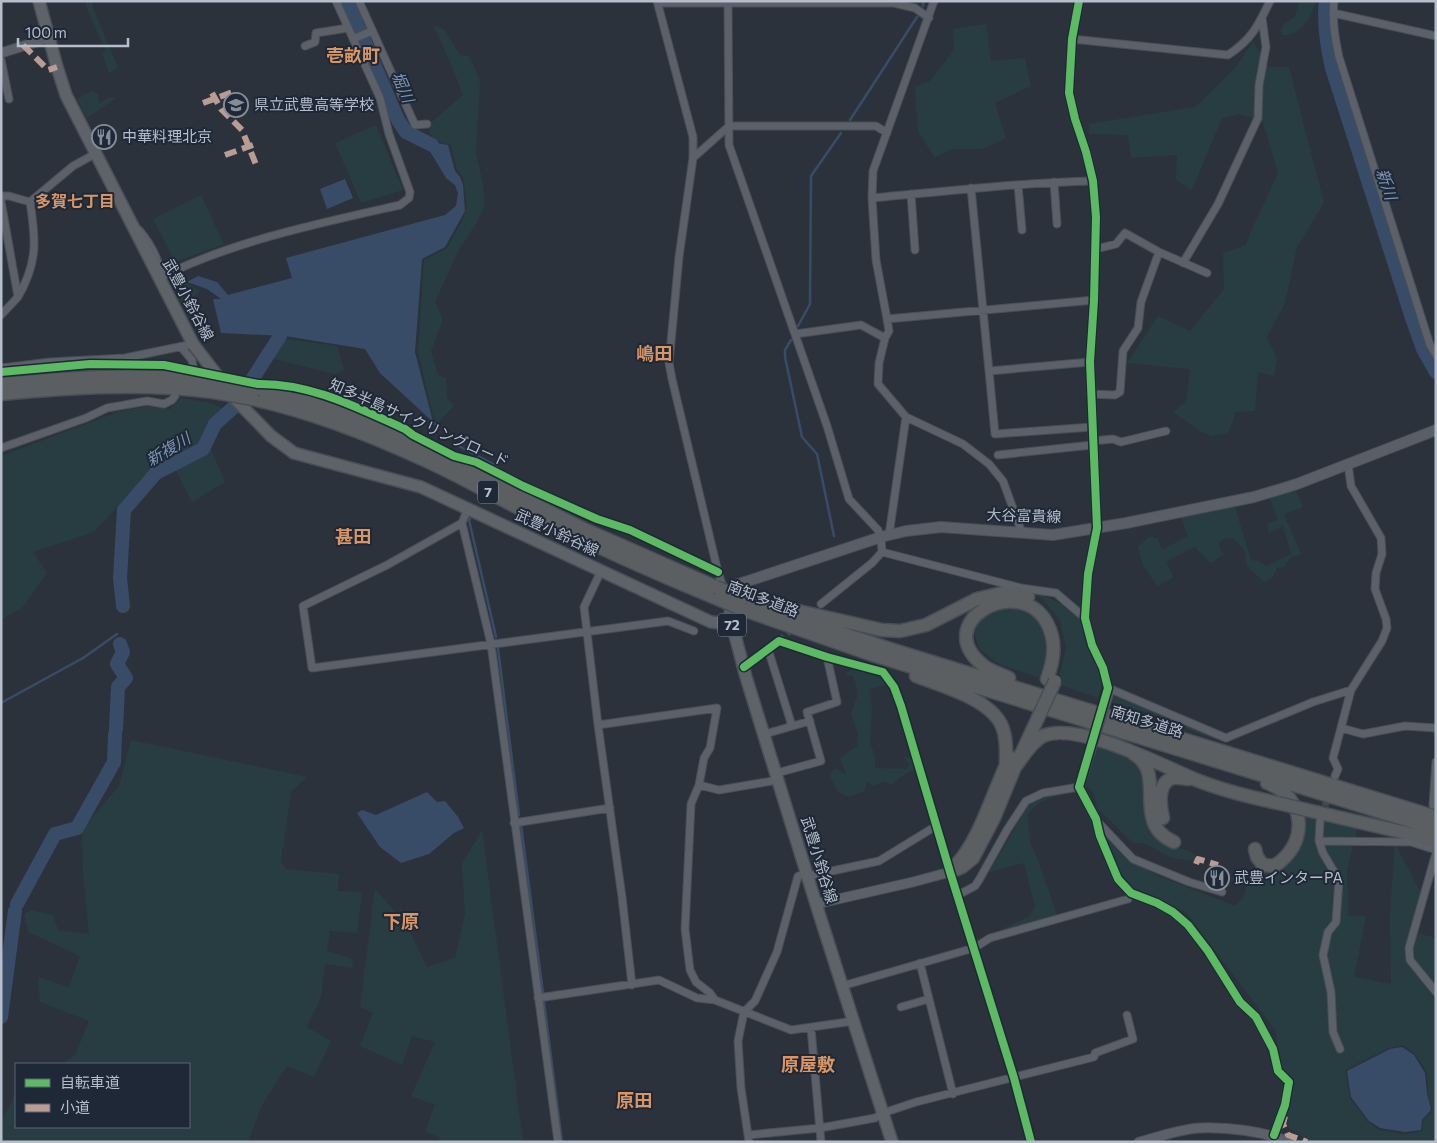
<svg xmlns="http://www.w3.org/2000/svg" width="1437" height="1143" font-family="Commissioner,'Noto Sans JP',sans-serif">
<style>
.green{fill:#283d42;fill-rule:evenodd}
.water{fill:#394c67}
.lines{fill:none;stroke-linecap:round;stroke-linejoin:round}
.stream{stroke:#394c67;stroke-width:2.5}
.river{stroke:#394c67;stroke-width:14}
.minor-tunnel{stroke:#404751;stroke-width:7;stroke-dasharray:7 3.5;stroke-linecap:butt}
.minor-casing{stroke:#494e56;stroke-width:9}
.tertiary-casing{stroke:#494e56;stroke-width:11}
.secondary-casing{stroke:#494e56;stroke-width:12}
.primary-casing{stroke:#494e57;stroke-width:14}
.motorway-casing{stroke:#484e56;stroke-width:15}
.minor{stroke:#5c6068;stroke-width:7}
.tertiary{stroke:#5c6068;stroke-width:9}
.secondary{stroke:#5a5f67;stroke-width:10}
.primary{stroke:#5e636a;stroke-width:11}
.motorway{stroke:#5c5f62;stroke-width:12}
.tertiary-bridge-casing{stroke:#494e56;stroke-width:11;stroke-linecap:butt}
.motorway-bridge-casing{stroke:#484e56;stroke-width:15;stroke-linecap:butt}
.tertiary-bridge{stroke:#5c6068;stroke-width:9}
.motorway-bridge{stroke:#5c5f62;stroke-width:12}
.quiet{stroke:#b99d93;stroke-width:6;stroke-dasharray:12 6;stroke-linecap:butt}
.cycleway-casing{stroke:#1e2837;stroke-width:11}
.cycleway{stroke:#5cba63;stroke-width:8}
.labels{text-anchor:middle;stroke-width:4;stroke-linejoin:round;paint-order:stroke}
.shield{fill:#1e2837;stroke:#88919f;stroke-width:1}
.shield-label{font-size:14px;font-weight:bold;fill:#b6becb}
.poi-label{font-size:15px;fill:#b6becb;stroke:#1e2837;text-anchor:start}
.street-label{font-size:15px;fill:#b6becb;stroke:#1e2837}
.water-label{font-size:16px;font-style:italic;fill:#7d95b3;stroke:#1e2837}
.neighbourhood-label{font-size:16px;font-weight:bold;fill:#d99664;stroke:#1e2837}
.quarter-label{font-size:18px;font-weight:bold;fill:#d99664;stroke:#1e2837}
</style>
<rect width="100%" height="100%" fill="#2b323c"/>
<path class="green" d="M85 1H92L93 8 118 67 109 73 102 53 106 51 88 11Z
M1299 1H1316C1312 17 1299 38 1281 35L1282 26 1295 16Z
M986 24 991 61 1025 58 1031 86 995 103 1006 138 983 149H952L935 158 918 131 915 87 930 81 954 50 953 29Z
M433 25 444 29 460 55 470 57 480 80 476 154 483 184 484 207 477 222 460 248 435 301 443 320 431 351 438 375 446 378 447 398 454 406 438 422 433 416 418 352 424 260 447 248 463 219 467 206 463 177 457 170 451 145 434 140 427 126 463 95 449 59Z
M1253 42 1269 67H1289L1324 203 1297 247 1285 303 1267 337 1277 359 1274 376 1258 372 1255 411 1236 412 1230 429 1227 433 1212 436 1200 431 1173 412 1186 402 1190 369 1127 363 1158 316 1190 331 1224 289 1223 253 1246 245 1251 231 1278 173 1263 122 1239 114 1222 118 1192 190 1176 180 1177 155 1131 158 1128 135 1089 134V124L1195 107 1235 68Z
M91 91 99 95 98 104 109 97 116 98 87 118 77 99Z
M376 125 403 190 361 203 335 143Z
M201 195 224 244 175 262 153 219Z
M176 273 182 276 188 285 200 291 186 304 182 303 171 276Z
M287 339 337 346 344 370 335 374 271 358 279 341Z
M181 398 207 402 222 408 200 446 159 462 94 532 33 552 47 573 23 607 1 620V456L118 412 148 406 170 409Z
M211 449 225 482 192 502 175 469Z
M1295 488 1303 507 1284 514 1301 554 1290 558 1284 567 1277 568C1275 576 1271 579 1264 582L1247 566 1245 551 1234 539 1226 538 1219 542 1220 549 1224 554 1211 563 1194 547 1166 562 1174 577 1157 586 1143 565 1138 547 1150 536 1158 539 1162 550 1188 536 1180 515 1235 507 1251 560 1259 561 1266 566 1291 554 1283 526 1269 533 1267 524 1278 520 1269 496Z
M1017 589C1041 593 1060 601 1080 616L1085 638 1093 654 1100 674 1101 686 1098 698 1058 684 1066 648 1060 620 1042 598Z
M999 607H1017L1035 615 1044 632 1050 653 1040 678 999 664 980 649 974 633 981 617Z
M855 667 881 674 889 684 869 689 872 709 870 742 875 757V768L906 769 910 764 902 756 912 759 917 768 902 776 891 785 885 781 873 786 867 781 865 791 848 797 839 793 829 775 835 768 846 775 840 758 857 746 858 734 851 714 858 694 854 677 845 674Z
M1113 696 1120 697 1222 741 1202 735 1151 714 1111 702Z
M131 740 307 777 291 792 281 861 286 869 339 874 337 891 362 892 357 933 330 931 327 951 353 959 352 968 325 964 321 997 307 1027 331 1041 314 1077 287 1066 262 1105 248 1142H1V1123L16 1093V1127H189V1064H62L75 1055 89 1021 40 1002 38 977 69 987 80 956 28 932 24 914 31 910 53 915 58 930 89 934 83 874 82 829 119 786Z
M1105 747C1114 752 1125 755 1133 761 1156 778 1136 812 1152 833 1165 850 1184 845 1196 856L1194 861 1172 858 1146 844 1132 842 1097 808 1094 793 1086 786V777L1097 748Z
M1071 792C1052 798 1038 799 1027 816L1031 845 1038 860 1058 918 999 935 998 931 1030 916 1035 907 1024 863 989 872 1028 806 1039 799Z
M1304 816 1357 829 1347 870 1348 916H1366L1354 977 1391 984 1390 913 1395 844 1421 893 1410 931 1436 938V1142H1311L1289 1128 1282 1069 1275 1030 1186 912 1134 890 1119 877 1104 831 1132 861 1156 875 1235 906 1244 896 1251 868 1269 871 1287 861ZM1403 1045 1415 1054 1427 1072 1428 1094 1432 1108 1431 1112 1423 1121 1422 1131 1405 1134 1379 1130 1368 1122 1350 1098 1345 1070 1389 1048Z
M482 830 523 1142H441L439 1137 425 1132 435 1105 411 1096 435 1042 412 1036 402 1065 360 1046 373 1013 360 1007 375 889 406 924 427 967 455 958 465 914 462 864Z"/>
<path class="water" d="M437 143 448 145 455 171 460 177 463 185 465 211 445 247 422 259 415 352 433 422 380 373 365 349 285 336 221 333 213 299H221L207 289 187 282 198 276 217 282 228 295 292 278 286 258 445 215 456 206 458 193 455 185 446 178 428 148Z
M345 179 353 198 327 209 320 189Z
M427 792 437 802 445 801 458 817 464 828 454 833 429 854 401 863 380 847 357 813 362 810 376 815Z
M1402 1047 1414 1055 1425 1073 1427 1094 1431 1108 1430 1111 1422 1120 1421 1130 1405 1132 1380 1128 1369 1121 1351 1097 1347 1071 1390 1049Z"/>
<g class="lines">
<path class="stream" d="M923 6V1
M850 120 917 17
M798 326 810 304 811 176 841 133
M791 340 785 350V357L802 437 817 454 834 536
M433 422 436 425
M453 443 497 466
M471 516 469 520 496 637
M498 649 519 815
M1 703 83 658 117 634
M521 825 543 993
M544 1002 562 1142"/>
<path class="river" d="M347 1 398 120 406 132 432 145
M1326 1C1323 23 1327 46 1332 68L1413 321 1423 349 1436 372
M123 606 120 578 124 510 156 473 203 449 215 424 235 406 280 336
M116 729 118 687 126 678 117 664 123 652 120 644
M17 904 55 834 77 828 114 762 115 734
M1 1017 15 911"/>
<path class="minor-tunnel" d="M779 641 795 626
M1322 816 1329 793"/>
<defs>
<path id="minor" d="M359 1 415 125 427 124
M657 1 693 137V158L679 257 669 363 672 379 718 572 724 590
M728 1 729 145 827 426 849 499 878 530 881 537 882 552
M934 1 873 171 872 198 876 260 887 319 1094 300
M1334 1C1332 21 1335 38 1339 57L1430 345 1436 355
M658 3H894L915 8 929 18
M1333 13 1436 36
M353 39 372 31
M1072 39 1228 55C1252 39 1258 26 1270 1
M305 46 315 42 316 33 348 28
M1 60 9 99
M693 158 729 126H876L887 133
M1054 182 1057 224
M1018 185 1022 230
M971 188 989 371 1090 362
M911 194 915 250
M1 196H9L30 202 73 166 95 154
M872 198C945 191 1019 183 1093 181
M1 201 18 297 1 315
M139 230C151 244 158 258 162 275
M1096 249 1116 244 1125 233 1159 252 1207 273
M1183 263 1218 204 1258 118 1259 85 1266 47 1262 18
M159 278C233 241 320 223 400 205L409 198 410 192 389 134 380 98 336 1
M18 297C38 262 36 240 30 202
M887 319 889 331 885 338 879 363 878 384 906 417 963 444 989 464 1003 481 1022 533
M795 334 861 325 885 338
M181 347 192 360 193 366
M1 368 50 362 125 358 193 344
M989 371 995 434 1092 427
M1090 394 1115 395 1120 392 1123 351 1138 328 1141 302 1159 252
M1092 441 1113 439 1121 442 1166 431
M1 448 86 418 107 408 147 401 164 404 172 400 175 396
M998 455 1092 445
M468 508 462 523 387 565 303 606 312 668 668 621 694 631
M462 523 491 644 558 1142
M889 535 906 417
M601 571 584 607 598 725 622 897 632 985
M821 604 872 563 882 552 1021 588 1056 593 1085 618
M768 649 792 726
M744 667 779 641 827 657 883 672 894 687 901 706 950 872 1014 1078 1031 1142
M1108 688 1226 738 1313 702 1351 690
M598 725 717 708 710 748 704 758 699 785 691 804 685 929 690 970 696 982 710 993 715 1000
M1341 728 1363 734 1405 726 1436 728
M765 734 810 721
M777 773 821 761 807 712 837 702 827 657
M1335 776 1338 769 1333 758 1351 690 1382 641 1387 628 1386 619 1375 589 1376 573 1382 554 1381 538 1351 486 1348 464
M699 785 719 790 772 781
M1433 805 1436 762
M1096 820 1133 859 1189 882 1222 892
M1320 821 1319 841 1323 853 1339 880 1336 922 1328 932 1323 955 1331 992 1333 1032 1340 1049
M514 823 610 808
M1319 841 1411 842 1436 850
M1436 853 1409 948 1410 960 1436 992
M808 876 879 861 936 826
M958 895 975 886 979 880 1007 830 1026 801 1043 793 1079 787
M920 963 953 1094
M842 986 974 948 990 938 1128 899 1131 893
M538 998 659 980 697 998 715 1000 791 1030 854 1021
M901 1007 929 999
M811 1028 821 1142
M748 1135 820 1128 875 1118 883 1113 916 1102 1094 1057 1095 1053 1133 1039 1127 1015
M749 1142 741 1088 738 1041 744 1012 755 1001 777 952 798 876 808 873"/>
<path id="tertiary" d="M1079 1 1072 39 1069 93 1075 119 1086 152 1093 181 1096 217 1094 300 1090 362 1097 528 1088 574 1085 618 1092 645 1103 668 1108 688V695
M1 53 49 38
M1090 752 1079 787 1096 819 1100 836 1118 879 1131 893 1157 903 1173 912 1188 925 1208 951 1240 1002 1256 1017 1273 1049 1278 1071 1289 1082 1285 1105 1274 1135
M816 904 913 882 950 872
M1139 1142C1159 1137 1180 1129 1200 1128 1227 1127 1264 1131 1289 1142"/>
<path id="secondary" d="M732 624C729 608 724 594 739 584L881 537 906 531 941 527 1053 535 1126 523 1254 497 1297 484 1436 430"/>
<path id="primary" d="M39 1 57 67 66 95 193 344 236 400 271 436 294 453 421 487 711 622 732 624 746 677 816 904 892 1142"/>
<path id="motorway" d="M1 384C75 377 139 373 213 381
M261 389 293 397 353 417 404 439 584 529 716 587
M1 394C73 387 143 383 214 392
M253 399C311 412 366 433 420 458 461 476 499 499 538 518 597 547 657 574 718 599
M743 598 816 625 893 650 1436 817
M744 610 870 654 1436 829
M798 611 882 630 900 631 926 625 977 599 1002 593H1016L1028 597
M916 676C942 686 994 700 1003 729 1007 740 1006 752 1006 764
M1009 678C1001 674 992 672 984 666 928 623 1019 572 1047 623 1057 642 1054 660 1047 679
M1134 754C1168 774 1130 823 1174 842
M1015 767C1023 757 1031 742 1043 736 1077 721 1161 765 1194 779 1221 790 1249 797 1278 803
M1307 810 1436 840
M1163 818C1160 806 1157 782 1173 778 1178 777 1184 779 1189 779
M1255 849 1257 857 1263 865 1274 866C1309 845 1307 797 1267 783
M955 866C980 841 993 790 1010 757
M950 872 962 867 973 858 994 818 1015 767 1037 720"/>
</defs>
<use href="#minor" class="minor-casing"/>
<use href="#tertiary" class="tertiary-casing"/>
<use href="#secondary" class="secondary-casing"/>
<use href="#primary" class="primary-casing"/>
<use href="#motorway" class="motorway-casing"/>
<use href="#minor" class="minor"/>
<use href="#tertiary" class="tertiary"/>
<use href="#secondary" class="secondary"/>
<use href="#primary" class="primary"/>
<use href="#motorway" class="motorway"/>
<defs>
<path id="tertiary-bridge" d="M1090 752 1108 695"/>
<path id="motorway-bridge" d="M213 381 261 389
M214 392 253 399
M716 587 743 598
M718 599 744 610
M1037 720 1055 681
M1278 803 1307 810"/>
</defs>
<use href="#tertiary-bridge" class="tertiary-bridge-casing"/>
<use href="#motorway-bridge" class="motorway-bridge-casing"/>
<use href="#tertiary-bridge" class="tertiary-bridge"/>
<use href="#motorway-bridge" class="motorway-bridge"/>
<path class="quiet" d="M23 45 48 70 57 67
M212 93 221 109 242 130 257 167
M203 103 233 92
M225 155 253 145
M1196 864 1198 859 1218 865
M1285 1116 1283 1124 1288 1135 1307 1142"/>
<defs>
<path id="cycleway" d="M1079 1 1072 39 1069 93 1075 119 1086 152 1093 181 1096 217 1094 300 1090 362 1097 528 1088 574 1085 618 1092 645 1103 668 1108 688 1079 787 1096 819 1100 836 1118 879 1131 893 1157 903 1173 912 1188 925 1208 951 1240 1002 1256 1017 1273 1049 1278 1071 1289 1082 1285 1105 1274 1135
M1 372 90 364 164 365 258 384C311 383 358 408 405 429L413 435 454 456 476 462 523 486 597 519 630 530 718 572
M744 667 779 641 827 657 883 672 894 687 901 706 950 872 1014 1078 1031 1142"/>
</defs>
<use href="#cycleway" class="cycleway-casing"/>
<use href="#cycleway" class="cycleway"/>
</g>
<defs>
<symbol id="school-ring" viewBox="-11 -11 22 22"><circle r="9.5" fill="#1e2837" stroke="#858d99" stroke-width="1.5"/><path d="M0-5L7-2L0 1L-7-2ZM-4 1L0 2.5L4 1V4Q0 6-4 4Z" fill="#858d99"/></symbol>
<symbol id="restaurant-ring" viewBox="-11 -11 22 22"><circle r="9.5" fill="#1e2837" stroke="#858d99" stroke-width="1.5"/><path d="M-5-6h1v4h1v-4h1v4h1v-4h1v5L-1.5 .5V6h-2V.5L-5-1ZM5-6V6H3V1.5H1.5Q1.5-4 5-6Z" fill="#858d99"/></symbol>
</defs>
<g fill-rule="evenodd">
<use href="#school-ring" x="222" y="91" width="28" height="28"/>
<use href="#restaurant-ring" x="90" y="123" width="28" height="28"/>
<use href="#restaurant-ring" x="1203" y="864" width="28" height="28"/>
</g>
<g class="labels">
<g class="shield">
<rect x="478" y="480.5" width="20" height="23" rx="4"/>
<rect x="718" y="613.5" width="28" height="23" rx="4"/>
</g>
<g class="shield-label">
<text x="488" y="497">7</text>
<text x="732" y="630">72</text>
</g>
<g class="poi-label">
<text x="254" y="110">県立武豊高等学校</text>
<text x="122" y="142">中華料理北京</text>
<text x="1234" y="883">武豊インターPA</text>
</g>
<g class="street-label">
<text transform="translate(188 300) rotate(62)" y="5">武豊小鈴谷線</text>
<text transform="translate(419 423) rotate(24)" y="5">知多半島サイクリングロード</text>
<text transform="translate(1024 516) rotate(2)" y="5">大谷富貴線</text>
<text transform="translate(557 533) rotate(25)" y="5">武豊小鈴谷線</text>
<text transform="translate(763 599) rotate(21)" y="5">南知多道路</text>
<text transform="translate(1147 722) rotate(17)" y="5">南知多道路</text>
<text transform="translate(819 860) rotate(73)" y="5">武豊小鈴谷線</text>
</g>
<g class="water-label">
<text transform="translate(403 87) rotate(67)" y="6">堀川</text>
<text transform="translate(1387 184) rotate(72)" y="6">新川</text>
<text transform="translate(168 449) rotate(-31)" y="6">新複川</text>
</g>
<g class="neighbourhood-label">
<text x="75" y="207">多賀七丁目</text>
</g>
<g class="quarter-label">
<text x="353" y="62">壱畝町</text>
<text x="654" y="360">嶋田</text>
<text x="353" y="543">甚田</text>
<text x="401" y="928">下原</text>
<text x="808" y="1071">原屋敷</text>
<text x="634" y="1107">原田</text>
</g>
</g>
<rect width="1437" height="1143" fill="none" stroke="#b6becb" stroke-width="5"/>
<rect x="15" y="1063" width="175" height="65" fill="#1e2837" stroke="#5b6472"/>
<rect x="25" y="1079" width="25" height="8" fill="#5cba63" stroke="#5b6472"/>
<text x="60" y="1088" font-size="15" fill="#b6becb">自転車道</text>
<rect x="25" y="1104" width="25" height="8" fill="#b99d93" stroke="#5b6472"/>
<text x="60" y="1113" font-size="15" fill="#b6becb">小道</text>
<path d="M18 38v8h110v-8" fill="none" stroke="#b6becb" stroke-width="2.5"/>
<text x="25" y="38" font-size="15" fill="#b6becb" stroke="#1e2837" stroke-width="4" paint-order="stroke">100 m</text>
</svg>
